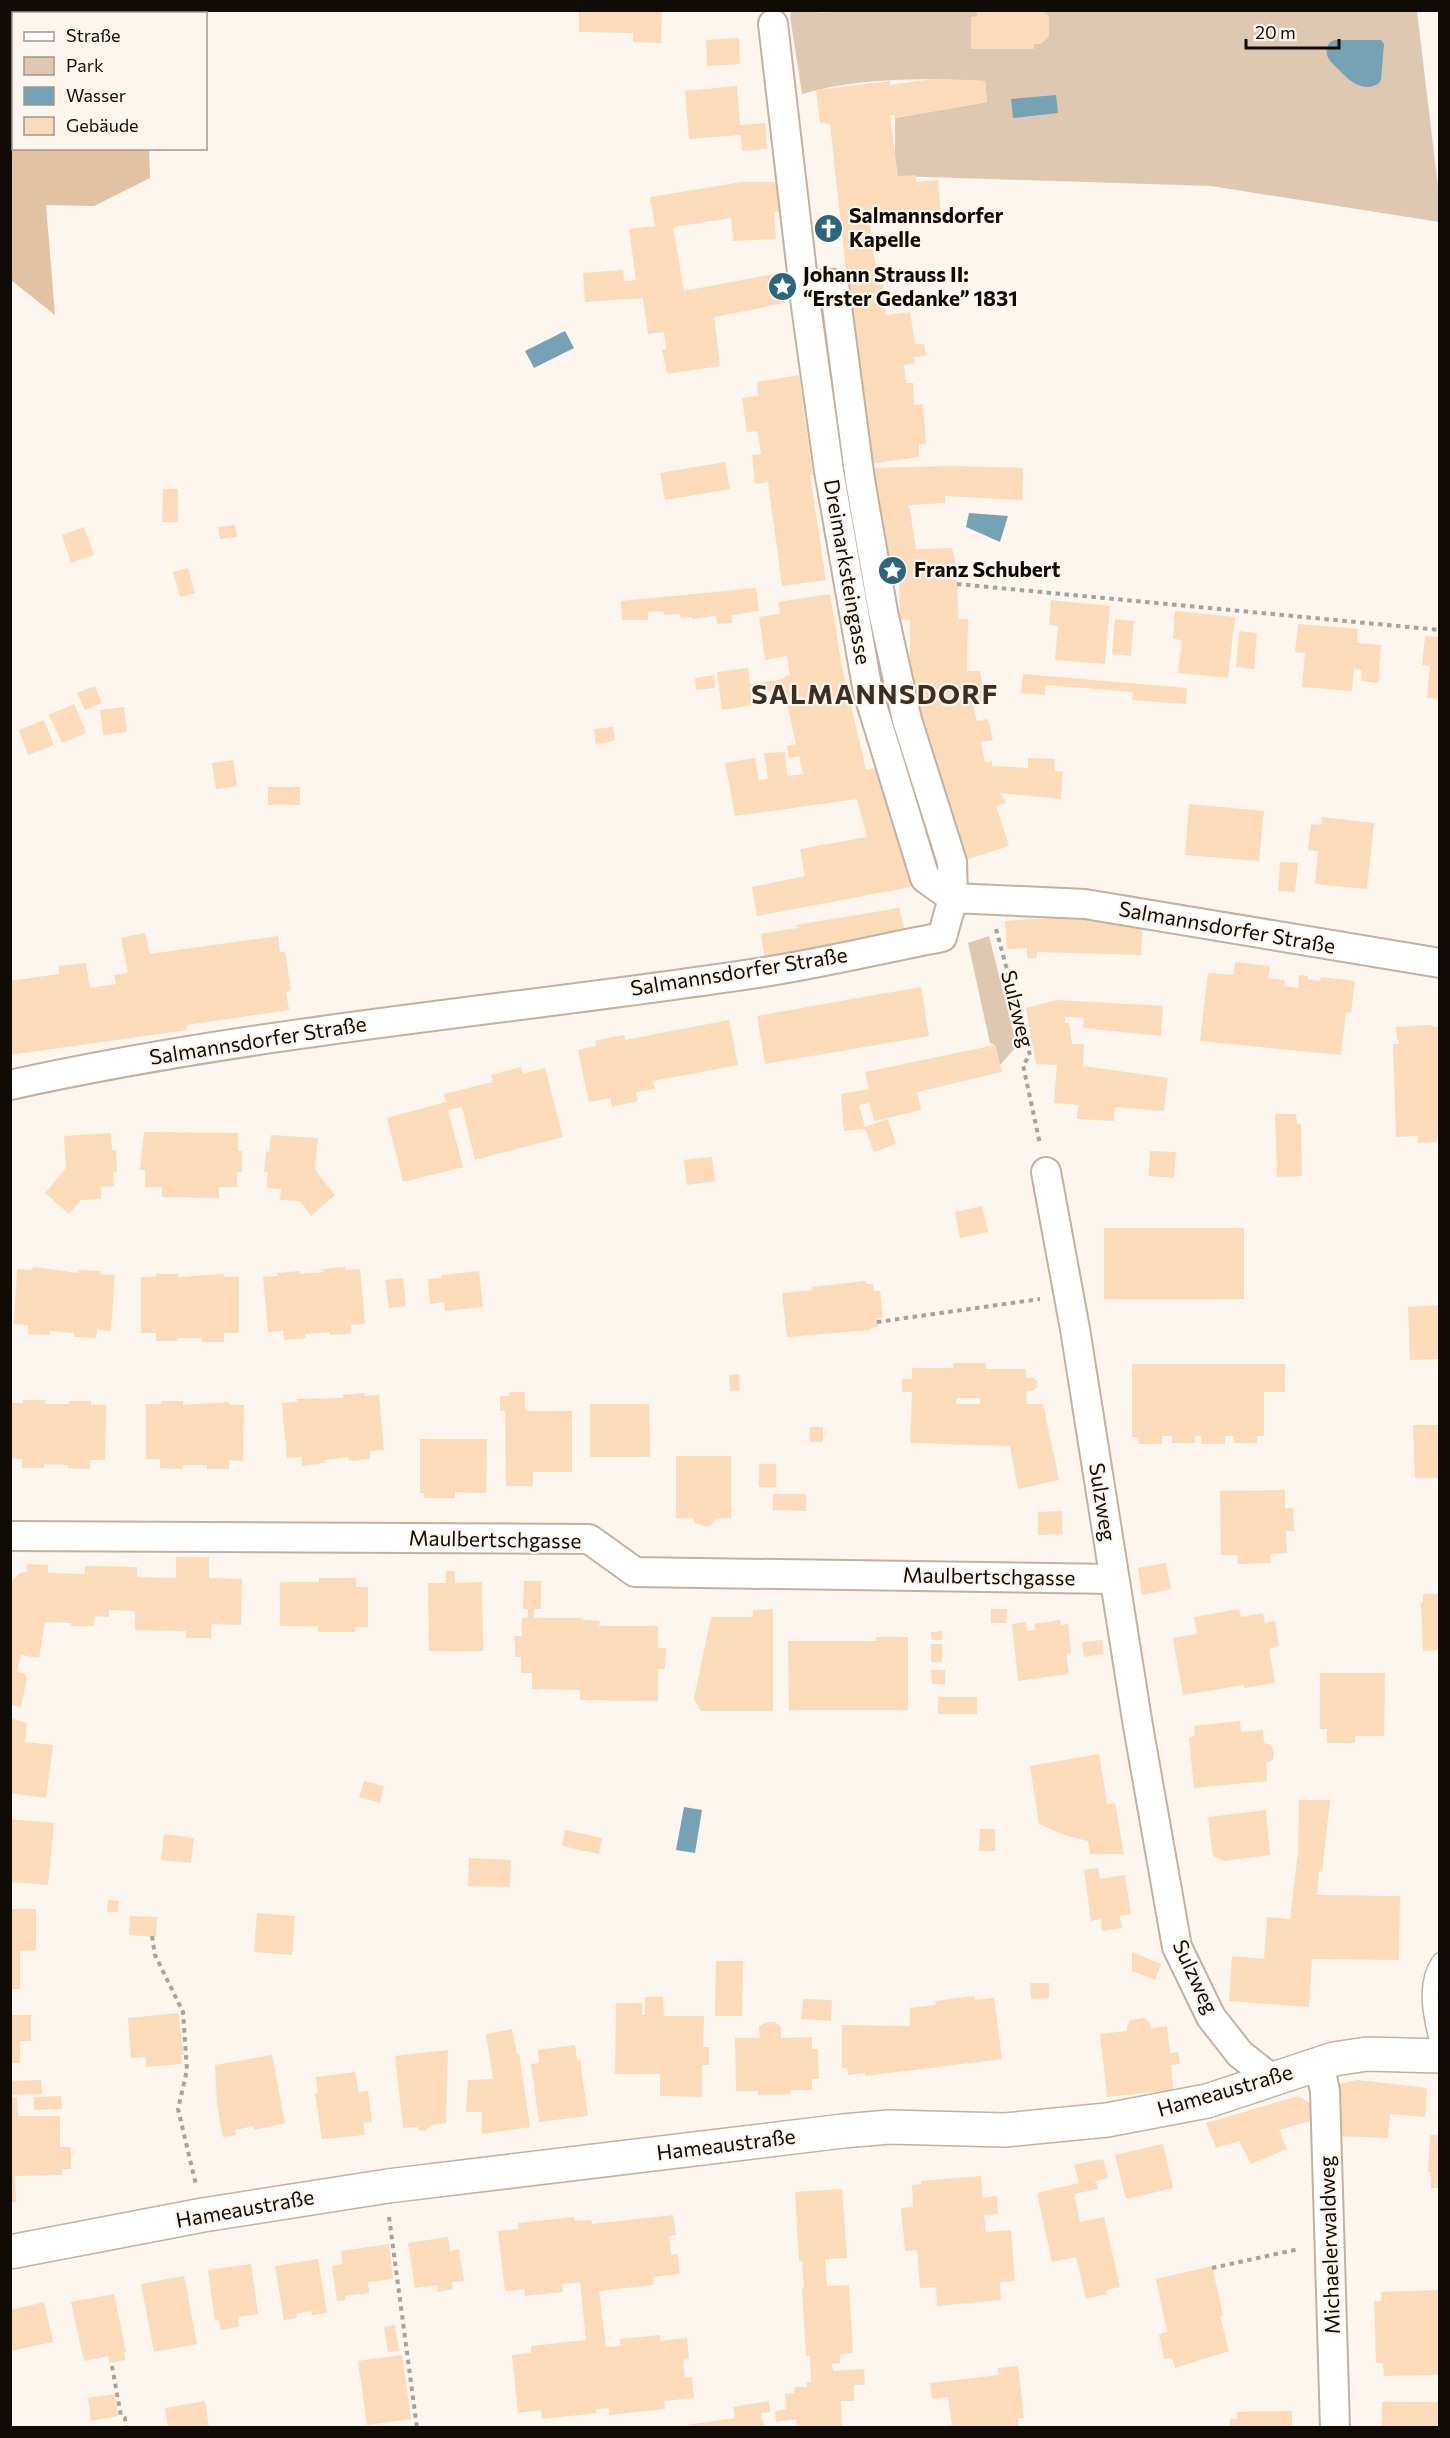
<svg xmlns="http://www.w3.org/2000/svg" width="1450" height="2438" font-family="Commissioner,sans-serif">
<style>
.green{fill:#dec8b2}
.forest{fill:#e1c2a2}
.water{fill:#76a2b6}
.building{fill:#fbdbba;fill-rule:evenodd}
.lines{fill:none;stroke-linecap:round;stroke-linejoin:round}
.service-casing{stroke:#c2b19f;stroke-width:18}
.minor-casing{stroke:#c2b19f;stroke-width:32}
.secondary-casing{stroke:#c2b19f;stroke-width:36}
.path{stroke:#a8a29b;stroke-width:4;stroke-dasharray:4.5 4.5;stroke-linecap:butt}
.service{stroke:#fff;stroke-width:15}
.minor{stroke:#fff;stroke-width:28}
.secondary{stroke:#fff;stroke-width:33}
.labels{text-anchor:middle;stroke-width:4.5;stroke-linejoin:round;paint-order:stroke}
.poi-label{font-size:21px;font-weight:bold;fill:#100b05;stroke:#fdf6ee;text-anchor:start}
.street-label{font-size:21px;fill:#100b05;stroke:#fdf6ee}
.district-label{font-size:27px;font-weight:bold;letter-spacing:1.5px;fill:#3d2f20;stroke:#fdf6ee}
</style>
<rect width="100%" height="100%" fill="#fdf6ee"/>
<path class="green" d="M792 10 1417 11 1439 195V222L1211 186 895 176V118L987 102 985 81C926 78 860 77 802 94L790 16Z
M989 936 1017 1046 1000 1065 995 1045 990 1043 968 943Z"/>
<path class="forest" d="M10 43H14V148L149 149 150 178 94 206 46 205 55 315 11 280Z"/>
<path class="water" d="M1335 40H1381L1384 44 1381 80 1378 84C1362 92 1351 82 1340 71 1331 62 1321 55 1330 42Z
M1056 95 1058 113 1013 118 1011 99Z
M565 331 574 348 534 368 525 351Z
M969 513 1008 516 1000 542 966 527Z
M684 1807 702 1810 695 1853 676 1850Z"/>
<path class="building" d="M579 10H662L661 43 633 42V33L579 32Z
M818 10H837V12L818 13Z
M976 10H1042L1049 16V36L1041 44H1034V49H971V17L977 16Z
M739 38 740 64 707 66 706 40Z
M933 79 985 81 987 102 895 118 894 115H890L898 176 916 175V182L938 180 941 219 870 224 878 285 883 284 886 315 910 312 915 344H924L926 356 914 357 915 363 904 365 906 383H913L914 405 923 404 926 444H919V457L867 464 830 124 820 123 816 90 890 81V85Z
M737 86 740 125 765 123 767 149 742 151 741 135 689 139 685 91Z
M742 182H778L781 211 774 212 776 239 733 241 731 218 673 227 684 291 779 273 785 303 714 317 720 366 667 374 662 350 666 349 664 332 648 334 643 298 585 302 583 273 623 270 624 281 636 280 629 229 655 226 650 197Z
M824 216H829L835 221 836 235H820V219Z
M799 375 813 475H810L826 580 782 586 768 482 755 484 752 455 761 454 757 431 747 432 742 398 758 396 757 382Z
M725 462 730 489 665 500 660 473Z
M952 466 1023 468 1022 500 945 496V503L909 505 916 549 952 548 957 569 958 619H968L967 671H980L985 701 973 704 977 721 988 719 993 740 981 742 985 762 992 761V766L1028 768V758L1055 759 1054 771 1063 772 1061 799 1000 793 1006 803 996 806 1009 846 962 861 930 769 910 670V620L900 619 899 570H887L868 468Z
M163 489H178V522H162Z
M235 525 237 537 220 539 218 527Z
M84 527 94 555 71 563 62 535Z
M188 568 195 593 180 597 173 572Z
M756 588 759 611 732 615V623L717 624 716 616 692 619V617L681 618 680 614 664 615 663 611 648 612V620H622L621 601Z
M830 594 842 667 866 770 876 768 905 858 911 887 757 916 752 887 805 876 800 849 867 837 857 799 735 816 725 763 755 758 759 780 768 779 764 753 785 752 787 776 803 774 799 756 789 758 787 746 796 744 784 690 751 695 753 705 722 710 717 672 748 668 750 684 784 679 785 676 790 675 787 656 765 660 759 617 780 614 778 602Z
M1051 600 1110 606 1105 664 1055 660 1058 626 1049 625Z
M1175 611 1235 617 1228 678 1178 673 1182 640 1173 639Z
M1115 619 1134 621 1131 656 1112 654Z
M1298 624 1358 629 1357 643 1381 645 1378 683 1361 681 1362 670 1354 669 1352 691 1302 687 1305 653 1295 652Z
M1239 631 1257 633 1254 669 1236 667Z
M1425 636 1440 637V699L1427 698 1430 666 1422 665Z
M1023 674 1187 688 1186 704 1132 700 1133 692 1046 685 1045 695 1021 693Z
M714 675 715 688 696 690 695 678Z
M95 686 102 703 85 710 77 693Z
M74 704 86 733 62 743 49 715Z
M124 707 127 732 103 735 100 710Z
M44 720 54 745 28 755 19 730Z
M613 727 615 741 596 744 594 729Z
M233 760 237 786 216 789 212 763Z
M268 787H300V805H268Z
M1189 804 1264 811 1259 861 1185 855Z
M1322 817 1374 823 1367 889 1315 884 1318 851 1308 850 1311 824 1321 825Z
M1280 862 1298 863 1295 892 1278 891Z
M899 908 906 934 765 960 761 934 797 928 796 925Z
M1087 915 1143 922 1141 955 1037 952V958H1027V948L1007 949 1005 921Z
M145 933 150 954 278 936 280 952H285L291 991 286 992 289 1010 187 1025V1030L10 1055V981L59 974V966L86 963 90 988 116 984 114 975 128 973 121 938Z
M1235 962 1270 966 1268 978 1285 980 1284 986 1298 988 1299 975 1308 976V979L1320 981 1321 977 1355 981 1351 1013 1346 1012 1341 1055 1200 1041 1208 973 1234 975Z
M921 987 929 1036 765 1064 757 1016Z
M1057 1000 1163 1006 1161 1036 1083 1028 1084 1018 1065 1017V1023H1069L1072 1044H1084L1083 1066 1168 1078 1164 1111 1115 1107 1114 1121 1077 1119 1078 1105 1054 1103 1057 1065 1036 1064 1026 1008Z
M729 1020 738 1065 653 1081 655 1089 636 1092 638 1101 612 1107 610 1098 589 1102 578 1050 596 1046 595 1041 624 1035 625 1040Z
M1432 1025 1433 1027H1440V1134L1437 1135V1142L1418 1143V1136L1396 1137 1393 1044H1399V1040H1397L1396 1027Z
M995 1045 1002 1072 917 1092 921 1110 874 1121 869 1103 859 1105 865 1127 888 1119 896 1144 874 1152 865 1129 844 1131 841 1094 869 1089 865 1072Z
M521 1067 523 1074 545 1068 563 1137 475 1160 462 1107 448 1110 463 1167 403 1182 387 1118 446 1102 444 1094 493 1082 491 1075Z
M1275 1114H1296L1297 1124H1301L1302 1176 1277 1177Z
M144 1132 238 1133V1151H242V1172H237V1187H219V1198L162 1197V1187H145V1170H140Z
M111 1133 112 1150H116L117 1172H113L114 1186 101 1187V1199L81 1200 69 1214 45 1193 66 1168 64 1136Z
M271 1135 318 1138 315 1170 335 1195 311 1216 300 1201 280 1200 281 1189 267 1188 268 1172H264L266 1151 269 1152Z
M1150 1151 1176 1152 1174 1178 1149 1176Z
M712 1157 715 1181 687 1185 684 1160Z
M982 1206 988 1232 960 1238 955 1212Z
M1104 1228H1244V1299H1104Z
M33 1267 79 1273V1270L101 1271 100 1274 115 1275 111 1331 97 1330 96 1338 74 1337V1333L50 1331V1335L28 1334V1325L14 1324 17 1269 32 1270Z
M345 1267V1270L360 1269 365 1324 350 1325 351 1334 330 1335 329 1332 305 1334 306 1338 284 1340 283 1331 268 1332 263 1277 278 1276 277 1273 299 1271 300 1274 324 1272 323 1269Z
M479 1271 483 1307 445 1311 444 1302 430 1304 428 1279 442 1278V1275Z
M156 1274H178V1277L224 1274V1277H239V1333H224V1342H202V1338H178V1341H156V1333H141V1277H156Z
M403 1278 406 1306 389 1308 385 1280Z
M866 1281V1284H873L874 1291H880L883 1318H877L878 1327 871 1328V1330L787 1337 782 1293 812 1290V1287Z
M1440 1305V1359L1410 1360 1408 1307Z
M953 1363H986V1369H1026V1378H1033L1037 1381V1387L1033 1391H1026L1027 1404H1043L1059 1480 1018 1489 1010 1446 910 1443 912 1392H902V1379H912V1368H953ZM957 1398H980V1404H956Z
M1132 1364H1285V1392H1264V1436H1257V1443H1234V1436H1225V1444H1202V1436H1195V1443H1172V1436H1162V1444H1139V1437H1132Z
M739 1374 740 1390 730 1391 729 1375Z
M509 1392H525V1411H572V1472H533V1486H506L505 1411H500V1396H509Z
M364 1393 365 1396 379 1395 384 1450 370 1451V1459L349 1461 348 1457 324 1460 325 1463 302 1466V1457L287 1458 282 1403 297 1402V1399L343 1398V1395Z
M23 1400H45V1404H69V1401H91V1405H106L105 1460H90V1469L68 1468V1465L44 1464V1468H22V1459L10 1458V1403H23Z
M161 1401H183V1405L229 1402V1405H244L243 1461 229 1460V1469H207V1465H183V1469L160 1468V1459H146V1404H161Z
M590 1404H649L650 1457H590Z
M1413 1425H1440V1478H1415Z
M810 1427H823V1442H810Z
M420 1439H487L486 1493 455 1492V1498H424V1493H420Z
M676 1456H731V1518H717L710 1526H705L695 1523 693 1518H676Z
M759 1464H776V1487H759Z
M1285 1490V1508H1293L1294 1531H1286L1287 1553 1270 1554 1271 1563 1238 1564 1237 1555H1221L1220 1491Z
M773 1494H806V1511L773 1510Z
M1062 1511 1063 1534 1038 1535V1512Z
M176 1557H209V1578L242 1579 241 1625 211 1624V1638H186V1631L135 1630V1611L109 1610V1617L95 1616 94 1626H71V1623L45 1622 39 1658 21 1655 17 1672 24 1673 27 1678 21 1707 10 1704V1591L12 1581 20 1573 27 1572V1564L48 1565V1573L85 1574V1566L137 1567V1577L176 1578Z
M1166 1563 1171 1589 1142 1595 1138 1568Z
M446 1571H455V1583L482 1582 483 1651H429L428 1583H446Z
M319 1578H356V1587H368V1627H355V1632H318V1626H280V1582H319Z
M524 1581H541V1609H534V1618H583V1620L600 1621 599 1626H658V1648H666L665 1669H658V1701L580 1700V1690L532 1689V1673H521V1657H515V1636H522V1618H528V1609H523Z
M1423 1594H1440V1650L1423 1651 1421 1603H1423Z
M773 1609V1711H701L694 1699 711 1617H753V1610Z
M991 1609H1007L1006 1623H991Z
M1239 1609 1241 1617 1263 1613 1265 1623 1275 1621 1279 1646 1269 1649 1275 1683 1244 1688V1685L1183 1695 1173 1638 1197 1634 1194 1617Z
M1060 1620 1061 1625 1068 1624 1071 1653 1066 1654 1069 1674 1018 1681 1012 1624 1026 1622 1027 1631 1035 1630 1034 1624Z
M942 1631V1640H932L931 1632Z
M876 1637H908V1710H789L788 1641H877Z
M1102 1640 1104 1654 1084 1657 1082 1642Z
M931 1644H942V1662H931Z
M931 1670H945V1684H932Z
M1320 1673H1385L1384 1736H1355V1743H1327V1729H1320Z
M938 1697H977V1714H938Z
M10 1718 27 1723 25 1742 53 1745 46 1798 10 1793Z
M1240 1721 1241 1732 1263 1730 1264 1743 1271 1745 1274 1752 1273 1760 1266 1763 1267 1781 1194 1788 1189 1737 1195 1736 1194 1726Z
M1099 1754 1107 1804 1115 1803 1124 1854H1090L1088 1841 1067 1836 1039 1824 1030 1766Z
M364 1781 384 1786 380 1803 359 1797Z
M1299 1800H1330L1322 1872 1319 1871 1317 1895 1400 1896 1399 1960 1312 1959 1309 2007 1229 2001 1232 1956 1264 1959 1267 1917 1290 1919 1298 1852Z
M1266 1810 1270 1855 1224 1861 1213 1856 1208 1817Z
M10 1819 54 1823 48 1885 10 1882Z
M980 1829H995V1851H979Z
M565 1830 602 1838 599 1854 562 1846Z
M164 1834 194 1838 191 1863 161 1860Z
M469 1858 511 1860 510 1887 468 1886Z
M1098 1868 1100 1879 1125 1875 1131 1914 1120 1916 1122 1928 1102 1931 1101 1919 1091 1921 1084 1870Z
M108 1900 119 1901 118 1912H107Z
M10 1909H36V1950L20 1951V1989H10Z
M257 1913 295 1916 292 1955 254 1952Z
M130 1916 157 1917 156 1937 129 1935Z
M1132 1952 1161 1964 1155 1980 1132 1971Z
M716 1961H743L742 2016H715Z
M1030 1983H1049V1998L1031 1999Z
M974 1996V2000L994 1998 1002 2059 865 2076V2073L848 2075 847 2068H842V2025L910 2026V2008L936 2005 935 2001Z
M645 1997H663L664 2016H704L703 2047H709V2065H702V2097L660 2096V2074H615L616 2003H642V2015H645Z
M803 1999 832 2000 831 2021 801 2019Z
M178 2013 184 2055H181L182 2064 146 2067V2057L131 2058 128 2018Z
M10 2015H31V2041H20V2063H10Z
M1144 2018 1150 2023 1151 2028 1167 2026 1170 2053 1178 2052 1180 2064 1171 2065 1173 2090 1107 2097 1100 2034 1127 2031V2026L1130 2020Z
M766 2022H775L781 2027V2038L812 2037V2049H818L819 2079H812V2090H790V2094L758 2095V2091H736L735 2038H760L759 2027Z
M512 2029 517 2054 519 2053 530 2127 482 2134V2112H466L468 2080 493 2079 486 2034Z
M575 2045 577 2060 580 2059 588 2116 539 2122 531 2064 539 2063 538 2050Z
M448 2050 446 2123 431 2125 425 2131 419 2130 418 2127 403 2128 395 2056Z
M272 2055 285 2123 254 2130V2126L235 2130 236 2135 223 2137 217 2104 215 2065Z
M355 2072 359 2092 368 2091 372 2122 363 2123 365 2135 322 2139 315 2093H318L316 2077Z
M41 2080 42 2094 10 2095V2081Z
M1358 2080 1427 2088 1425 2117 1390 2114 1388 2138 1335 2136 1333 2085Z
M61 2096 62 2109 34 2110V2097Z
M1298 2096 1311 2104 1317 2119 1279 2130 1287 2149 1251 2164 1239 2141 1216 2148 1206 2123Z
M17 2097 18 2116H60V2147H71V2169H62V2175L15 2176 16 2202H10V2098Z
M1430 2135H1440V2188H1431V2172H1428Z
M1163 2144 1173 2188 1126 2199 1115 2155Z
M1103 2159 1108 2178 1096 2181 1098 2189 1074 2194 1080 2222 1104 2217 1120 2287 1106 2290 1107 2294 1086 2299 1076 2257 1052 2262 1037 2193 1079 2183 1074 2165Z
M981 2176 983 2198 997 2196 998 2214 984 2215 986 2232 1011 2230 1015 2281 1000 2282 1001 2300 937 2306 936 2287 920 2288 917 2250 905 2251 901 2208 913 2207 912 2185 921 2184V2181Z
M842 2189 847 2258 825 2259 827 2286 849 2285 853 2353 840 2354V2363L832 2364 833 2371 864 2369 865 2385H854V2401H841L842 2428H797L796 2419 776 2422 775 2411 786 2409 785 2394 794 2393 795 2387H807V2382H811L810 2356H806L802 2288H804L802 2261H799L795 2192Z
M673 2215 676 2235 669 2236 671 2255 678 2254 680 2274 653 2277 654 2285 599 2291 606 2347 620 2346V2339L660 2335V2341L687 2338 689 2359 683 2360 685 2378 692 2377 694 2398 664 2401 665 2409 609 2415V2408L596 2409 597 2413 542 2419 541 2410 518 2413 512 2355 531 2353V2346L586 2340 580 2282 562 2284 563 2292 525 2296 524 2289 505 2291 498 2231 519 2229 518 2223 574 2217 575 2221 591 2220 592 2224Z
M448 2237 450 2251 459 2249 464 2281 452 2282 453 2289 437 2292V2285L415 2288 408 2243Z
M389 2244 393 2279 368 2282 369 2293 345 2296 346 2300 337 2301 332 2266 343 2264 341 2251Z
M318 2259 327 2313 312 2315 311 2311 296 2314 297 2318 284 2320 275 2266Z
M251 2264 258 2314 238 2317 239 2327 221 2330 219 2320 215 2321 208 2270Z
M1212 2266 1223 2315 1220 2316 1229 2351 1175 2368 1172 2358 1164 2359 1159 2334 1167 2332 1156 2279Z
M184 2276 197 2344 154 2352 141 2284Z
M1440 2290V2375L1384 2376 1383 2363H1376L1374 2301H1381V2292Z
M114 2294 126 2352H124L125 2360 109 2363 108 2356 84 2361 71 2302Z
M44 2302 53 2342 10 2351V2310Z
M395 2325 399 2351 388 2352 384 2327Z
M402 2355 411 2419 367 2425 358 2361Z
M1018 2366 1024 2418H1018L1019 2428H941L952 2425 948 2397 932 2399 930 2383 999 2375 998 2368Z
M115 2394 118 2416 91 2421 88 2398Z
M205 2401 209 2428H168L165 2408Z
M769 2401 770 2412 761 2413 764 2428H687V2425L735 2418 733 2407Z
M1382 2402H1440V2428H1382Z
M1292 2411V2428H1230V2419H1237V2412Z"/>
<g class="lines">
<defs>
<path id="service" d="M1440 1961C1422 1986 1433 2023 1440 2051"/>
<path id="minor" d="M773 24 806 306 829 471 868 692 925 878 953 898
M953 898 1085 904 1440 963
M10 1085C255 1031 504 1011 751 974 815 965 879 949 942 937L953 898 952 862 907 720 883 612 860 480 834 284 803 286
M1046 1172 1075 1329 1138 1726 1177 1947 1211 2017 1240 2054 1272 2079
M10 1536 589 1539 635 1572 1114 1579
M1319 2063 1325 2091 1335 2428"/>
<path id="secondary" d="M10 2252 203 2215 388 2186 843 2131 889 2127 1005 2130 1107 2120 1207 2101 1334 2059 1367 2054 1440 2056"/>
</defs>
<use href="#service" class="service-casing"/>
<use href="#minor" class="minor-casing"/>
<use href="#secondary" class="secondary-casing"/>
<path class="path" d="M957 584 1440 630
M996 929 1030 1055 1023 1065 1040 1144
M877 1322 1040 1299
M152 1936 155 1955 183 2012 187 2070 178 2109 196 2185
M389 2217 417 2428
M1212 2268 1299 2249
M112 2366 121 2416 125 2418 126 2428"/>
<use href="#service" class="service"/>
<use href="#minor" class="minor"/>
<use href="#secondary" class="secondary"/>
</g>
<defs>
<symbol id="church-disc" viewBox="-11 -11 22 22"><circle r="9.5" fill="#2b667e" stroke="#fdf6ee"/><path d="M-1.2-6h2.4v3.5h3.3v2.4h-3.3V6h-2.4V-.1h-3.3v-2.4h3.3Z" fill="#fff"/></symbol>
<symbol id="sight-disc" viewBox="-11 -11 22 22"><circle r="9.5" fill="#2b667e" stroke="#fdf6ee"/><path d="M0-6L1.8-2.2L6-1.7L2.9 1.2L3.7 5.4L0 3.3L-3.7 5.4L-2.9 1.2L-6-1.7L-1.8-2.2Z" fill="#fff"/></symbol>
</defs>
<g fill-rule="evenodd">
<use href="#church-disc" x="812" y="212" width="33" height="33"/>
<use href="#sight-disc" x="766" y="270" width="33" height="33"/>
<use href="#sight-disc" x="876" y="554" width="33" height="33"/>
</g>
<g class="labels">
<g class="poi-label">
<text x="849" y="223">Salmannsdorfer<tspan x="849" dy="24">Kapelle</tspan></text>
<text x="803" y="282">Johann Strauss II:<tspan x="803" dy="24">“Erster Gedanke” 1831</tspan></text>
<text x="914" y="577">Franz Schubert</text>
</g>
<g class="street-label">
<text transform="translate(847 572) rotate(80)" y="7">Dreimarksteingasse</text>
<text transform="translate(1227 928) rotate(10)" y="7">Salmannsdorfer Straße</text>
<text transform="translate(739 972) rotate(-9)" y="7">Salmannsdorfer Straße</text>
<text transform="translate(1017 1009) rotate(76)" y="7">Sulzweg</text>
<text transform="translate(258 1041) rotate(-9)" y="7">Salmannsdorfer Straße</text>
<text transform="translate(1102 1502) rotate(81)" y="7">Sulzweg</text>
<text transform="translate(495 1540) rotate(1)" y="7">Maulbertschgasse</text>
<text transform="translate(989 1577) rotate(1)" y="7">Maulbertschgasse</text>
<text transform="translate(1195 1977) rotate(65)" y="7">Sulzweg</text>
<text transform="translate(1225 2091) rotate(-16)" y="7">Hameaustraße</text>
<text transform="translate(726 2145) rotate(-7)" y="7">Hameaustraße</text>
<text transform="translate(245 2209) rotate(-10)" y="7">Hameaustraße</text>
<text transform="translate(1330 2245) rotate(-92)" y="7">Michaelerwaldweg</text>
</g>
<g class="district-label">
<text x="875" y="704">SALMANNSDORF</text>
</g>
</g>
<rect width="1450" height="2438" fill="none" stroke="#100b05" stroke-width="24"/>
<rect x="12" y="12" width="195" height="138" fill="#fdf6ee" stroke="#9e9891" stroke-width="1.5"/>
<rect x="24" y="32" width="30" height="9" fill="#ffffff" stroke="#9e9891" stroke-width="1.5"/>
<text x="66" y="42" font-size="18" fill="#100b05">Straße</text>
<rect x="24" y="57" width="30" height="18" fill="#dec8b2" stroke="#9e9891" stroke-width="1.5"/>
<text x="66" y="72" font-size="18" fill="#100b05">Park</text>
<rect x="24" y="87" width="30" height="18" fill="#76a2b6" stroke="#9e9891" stroke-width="1.5"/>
<text x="66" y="102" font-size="18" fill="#100b05">Wasser</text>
<rect x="24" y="117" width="30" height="18" fill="#fbdbba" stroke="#9e9891" stroke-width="1.5"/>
<text x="66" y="132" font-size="18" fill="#100b05">Gebäude</text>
<path d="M1246 39v9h93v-9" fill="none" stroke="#100b05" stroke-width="3"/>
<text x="1255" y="39" font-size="18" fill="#100b05" stroke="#fdf6ee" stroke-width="4.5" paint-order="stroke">20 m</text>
</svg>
